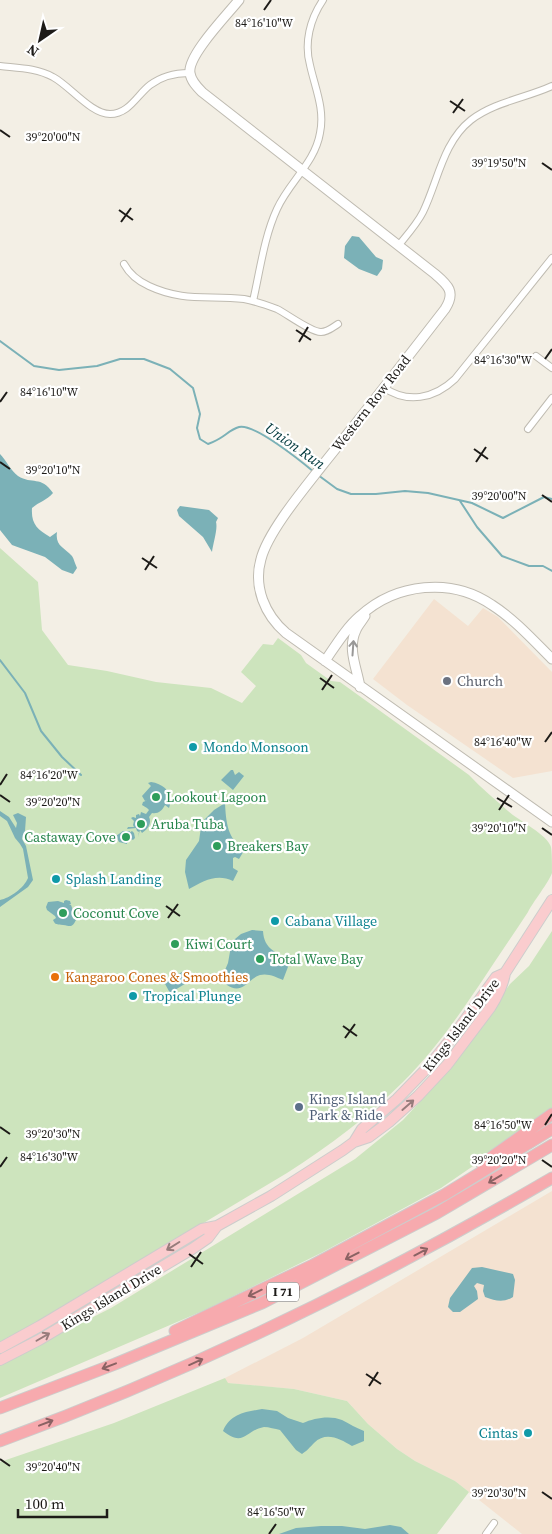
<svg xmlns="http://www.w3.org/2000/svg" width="552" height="1534" font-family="'Source Serif 4',serif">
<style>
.commercial{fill:#f4e2d1}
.green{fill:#cde4bd}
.water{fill:#7bb1b7}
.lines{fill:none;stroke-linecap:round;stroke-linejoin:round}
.stream{stroke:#7bb1b7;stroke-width:2}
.street-casing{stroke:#bfbbb1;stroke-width:8}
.secondary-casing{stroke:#bfbbb1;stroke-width:11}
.primary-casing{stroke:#cdcdcc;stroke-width:12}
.highway-casing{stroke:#cdcdcc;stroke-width:13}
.street{stroke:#fff;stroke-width:6}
.secondary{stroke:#fff;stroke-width:9}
.primary{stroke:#faccce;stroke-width:10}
.highway{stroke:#f7aaae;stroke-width:11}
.oneway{stroke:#999897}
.oneway2{stroke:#977c7c}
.oneway3{stroke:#8a6263}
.ticks{fill:none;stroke:#1d1b18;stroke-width:2}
.worship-dot{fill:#6b7280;stroke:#fff;stroke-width:2}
.culture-dot{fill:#0f9aa8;stroke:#fff;stroke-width:2}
.leisure-dot{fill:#2e9e5b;stroke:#fff;stroke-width:2}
.food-dot{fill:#e8710a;stroke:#fff;stroke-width:2}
.service-dot{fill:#5c6f8a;stroke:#fff;stroke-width:2}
.labels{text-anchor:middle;stroke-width:4.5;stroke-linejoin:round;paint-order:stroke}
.shield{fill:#fff;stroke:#615f5d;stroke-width:1}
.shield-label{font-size:12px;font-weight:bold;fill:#1d1b18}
.street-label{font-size:14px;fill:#1d1b18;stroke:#fff}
.worship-label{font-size:14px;fill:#5b616d;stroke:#fff;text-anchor:start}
.culture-label{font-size:14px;fill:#0d838f;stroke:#fff;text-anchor:start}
.leisure-label{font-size:14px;fill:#27864d;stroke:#fff;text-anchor:start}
.food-label{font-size:14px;fill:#c56008;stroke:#fff;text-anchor:start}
.service-label{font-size:14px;fill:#4e5e75;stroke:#fff;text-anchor:start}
.water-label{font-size:15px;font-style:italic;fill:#00383c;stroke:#fff}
.ticks-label{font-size:12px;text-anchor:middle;fill:#1d1b18;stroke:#fff;stroke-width:4.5;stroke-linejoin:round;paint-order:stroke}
</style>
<rect width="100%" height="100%" fill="#f3efe5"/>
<path class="commercial" d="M434 599 468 626 483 608 498 617 552 672V771L513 778 407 705 373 679Z
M552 1191V1534H522L455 1481 415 1461 397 1449 368 1424 347 1401 294 1389 227 1383 225 1378 303 1338Z"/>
<path class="green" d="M0 548 38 582 42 630 68 665 107 671 156 682 211 688 242 703 256 686 241 672 263 644 273 645 278 638 301 655 306 663 331 681 340 682 469 775C481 788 495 799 508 811 518 820 548 835 551 847 552 853 552 867 552 873 549 882 533 902 528 912 513 935 497 958 482 981 457 1018 435 1050 403 1082 369 1116 328 1147 287 1173L47 1317 0 1342Z
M552 931V1112L441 1188 321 1253 205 1310 0 1398V1364L111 1308 355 1159 403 1120 450 1069 510 984 529 966Z
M225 1378 228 1383 294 1389 347 1401 368 1424 397 1449 415 1461 455 1481 469 1492 437 1534H0V1462L114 1423Z"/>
<path class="water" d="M352 236 359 237 376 257 383 260 382 269 377 276 359 269 344 258 345 246Z
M0 454C6 460 11 471 18 476 32 485 41 475 53 493 47 500 39 502 32 508 31 524 37 529 50 537L57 532C55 546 64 547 72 556 74 559 75 564 77 568L73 574 62 570 45 557 12 545 0 530Z
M180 506 209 510 218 518 216 522C218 529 213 544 212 552L203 537 179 516 177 510Z
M231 770H233L235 775 239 772 244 776 233 790 221 780Z
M151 782C165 784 174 794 169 808L165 805C162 811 158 814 152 813L149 817C152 823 148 829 142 833L140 830 138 837 139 832 137 831 136 828 127 829 128 827H134L133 825 134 821 131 818 133 817 136 818V815L139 814 140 816 141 812 146 814 149 810 147 808 142 805 143 802 148 800 145 801 142 796 151 786 148 783Z
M225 803C226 821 227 840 245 849L239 859 235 857 233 858V868L238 871 233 881C217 873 203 881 189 889L185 872 186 860 199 841 201 827 204 820 214 810Z
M0 811 9 817 16 828 17 823 13 815 18 813 26 817 25 831 22 839 26 846 33 880 28 887 0 907V900C10 898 24 888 28 878L23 849 20 844 15 838 7 821 0 816Z
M123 831H130L129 833 132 831 134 833 135 838 133 840 131 839 127 843V844L119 842 116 836Z
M66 900 70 901 71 904H69L71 905 74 913 73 918 76 920C72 928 71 926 63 925 57 924 56 926 53 920L56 918 55 916 47 910 46 907 48 902 58 901 64 903V901Z
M252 930 263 931C264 949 276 953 291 959L283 980C276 977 268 973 260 975 253 977 249 983 244 986 236 992 224 986 222 977L228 963 231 946 235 939 241 934Z
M182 972 188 982 170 993 164 982Z
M482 1267 513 1274 515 1280 513 1297C503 1303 496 1301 485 1297L483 1291 484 1285 477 1283 474 1286 477 1291 478 1299 460 1312H453L448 1307 450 1298 472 1268Z
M262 1409 277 1411 288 1418 303 1423C314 1418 330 1415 342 1420 350 1424 356 1428 364 1431V1441L352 1446C340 1439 326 1431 314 1443 309 1448 309 1449 302 1454L296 1450 280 1430C275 1429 269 1427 264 1427 246 1430 244 1448 223 1431 231 1413 246 1412 262 1409Z
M390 1525 401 1527 409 1534H279L296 1528 321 1526H342L365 1529Z"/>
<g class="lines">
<path class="stream" d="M0 341 34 366 59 370 97 366 120 359H144L170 369 193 388 200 414 197 428 200 439 208 444C213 442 218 440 222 437 228 433 232 429 239 427 254 423 302 462 314 472
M318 475 337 489 351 494H376L405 491 428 493 472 503 503 518 544 497 552 499
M460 501 477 527 502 556 529 566H543L552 571
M0 660 25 693 41 731 62 757 81 775"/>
<defs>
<path id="street" d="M0 66C18 68 37 68 53 77 70 86 91 114 110 114 129 114 137 95 150 85 162 76 175 73 189 73
M398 246C407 235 417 224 423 212 438 181 443 142 471 120 494 102 526 98 552 86
M124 264C130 275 138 281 149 286 183 302 209 295 244 299 255 301 266 305 277 309 287 314 311 332 321 332 328 332 333 327 338 324
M253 301C260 271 264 237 277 209 289 182 315 163 320 133 325 109 315 88 310 65 304 43 310 19 323 0
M536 356 552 368
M383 387C407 404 434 399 455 379L552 258
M528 429 552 398
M486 1534 494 1523"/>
<path id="secondary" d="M239 0C227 15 187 56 190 73 191 81 197 87 202 92L435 274C448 285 456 292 445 309 404 362 363 415 321 467 303 490 268 532 261 559 253 587 265 615 286 633L552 822
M325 661C336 645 346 628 360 616 396 583 452 577 492 605 514 619 533 640 552 659
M360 687C357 668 347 649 356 630 358 625 362 621 365 616"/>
<path id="primary" d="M354 1142 369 1137 389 1122 418 1096 447 1065 490 1008C497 997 503 986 505 973L552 900
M0 1348 40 1326 202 1229 217 1226 271 1196 343 1150 354 1142 362 1129 397 1099 429 1066 454 1035 496 977 505 973
M0 1360 39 1340 192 1249 208 1238 217 1226"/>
<path id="highway" d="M482 1164 552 1114
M175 1331 313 1265 444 1195 552 1129
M0 1408 115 1364 262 1303 437 1213 552 1145
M0 1441C192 1371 376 1281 552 1178"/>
</defs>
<use href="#street" class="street-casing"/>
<use href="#secondary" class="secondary-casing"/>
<use href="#primary" class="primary-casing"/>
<use href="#highway" class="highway-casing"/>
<use href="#street" class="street"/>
<use href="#secondary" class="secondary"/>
<use href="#primary" class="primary"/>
<use href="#highway" class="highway"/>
</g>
<defs><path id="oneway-shaft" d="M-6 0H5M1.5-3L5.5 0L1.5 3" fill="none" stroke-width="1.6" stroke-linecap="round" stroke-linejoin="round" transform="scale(1.25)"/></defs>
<use class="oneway" href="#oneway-shaft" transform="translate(353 648) rotate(-86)"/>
<g class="oneway2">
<use href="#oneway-shaft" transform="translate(408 1105) rotate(-41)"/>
<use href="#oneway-shaft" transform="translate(173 1246) rotate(148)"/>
<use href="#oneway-shaft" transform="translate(43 1337) rotate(-30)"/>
</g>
<g class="oneway3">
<use href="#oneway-shaft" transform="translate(495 1179) rotate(149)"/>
<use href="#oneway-shaft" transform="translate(421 1252) rotate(-28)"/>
<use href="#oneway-shaft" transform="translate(352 1256) rotate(153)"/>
<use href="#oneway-shaft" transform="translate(255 1293) rotate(154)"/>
<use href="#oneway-shaft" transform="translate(196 1362) rotate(-24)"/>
<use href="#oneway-shaft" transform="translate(109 1366) rotate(159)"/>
<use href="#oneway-shaft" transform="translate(46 1423) rotate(-21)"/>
</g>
<path class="ticks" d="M264 10 271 0M450 101 465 111M453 113 463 99M0 130 10 137M542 163 552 170M119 210 133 220M121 222 131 208M296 330 311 340M299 342 308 327M545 359 552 349M0 402 7 392M474 449 488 459M0 462 10 469M476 462 486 447M542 495 552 502M142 558 157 568M145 570 154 556M320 678 334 688M322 690 332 675M545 742 552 732M0 785 7 774M0 795 10 802M497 798 512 807M499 810 509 795M542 828 552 835M166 906 180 916M168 918 178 904M343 1026 357 1036M345 1038 355 1024M545 1125 552 1114M0 1127 10 1134M542 1160 552 1167M0 1167 7 1157M189 1254 203 1264M191 1267 201 1252M366 1374 381 1384M369 1386 378 1372M0 1459 10 1466M542 1492 552 1499M269 1534 276 1524"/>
<circle class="worship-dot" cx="447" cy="681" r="5"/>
<g class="culture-dot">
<circle cx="193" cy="747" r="5"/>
<circle cx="56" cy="879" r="5"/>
<circle cx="275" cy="921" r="5"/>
<circle cx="133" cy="996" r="5"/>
<circle cx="528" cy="1433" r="5"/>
</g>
<g class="leisure-dot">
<circle cx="156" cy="797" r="5"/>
<circle cx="141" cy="824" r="5"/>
<circle cx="126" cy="837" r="5"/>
<circle cx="217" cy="846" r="5"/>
<circle cx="63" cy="913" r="5"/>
<circle cx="175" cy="944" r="5"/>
<circle cx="260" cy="959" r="5"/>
</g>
<circle class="food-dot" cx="55" cy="977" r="5"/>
<circle class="service-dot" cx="299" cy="1107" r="5"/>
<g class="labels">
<rect class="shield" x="267" y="1282.5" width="32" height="19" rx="4"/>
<g class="shield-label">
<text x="283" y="1296">I 71</text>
</g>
<g class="street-label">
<text transform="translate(371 403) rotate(-52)" y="5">Western Row Road</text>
<text transform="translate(461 1025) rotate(-52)" y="5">Kings Island Drive</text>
<text transform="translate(111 1297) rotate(-31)" y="5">Kings Island Drive</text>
</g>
<g class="worship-label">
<text x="457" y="686">Church</text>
</g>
<g class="culture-label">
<text x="203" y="752">Mondo Monsoon</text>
<text x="66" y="884">Splash Landing</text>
<text x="285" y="926">Cabana Village</text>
<text x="143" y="1001">Tropical Plunge</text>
<text x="518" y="1438" text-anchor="end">Cintas</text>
</g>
<g class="leisure-label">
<text x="166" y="802">Lookout Lagoon</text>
<text x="151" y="829">Aruba Tuba</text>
<text x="116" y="842" text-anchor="end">Castaway Cove</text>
<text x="227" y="851">Breakers Bay</text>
<text x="73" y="918">Coconut Cove</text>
<text x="185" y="949">Kiwi Court</text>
<text x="270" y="964">Total Wave Bay</text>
</g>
<g class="food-label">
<text x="65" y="982">Kangaroo Cones &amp; Smoothies</text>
</g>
<g class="service-label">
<text x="309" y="1104">Kings Island<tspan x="309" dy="16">Park &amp; Ride</tspan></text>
</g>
<g class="water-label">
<text transform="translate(295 446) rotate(35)" y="5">Union Run</text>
</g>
</g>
<g class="ticks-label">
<text x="264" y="27">84°16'10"W</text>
<text x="53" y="141">39°20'00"N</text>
<text x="499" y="167">39°19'50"N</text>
<text x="503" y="364">84°16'30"W</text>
<text x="49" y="396">84°16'10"W</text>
<text x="53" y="474">39°20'10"N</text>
<text x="499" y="500">39°20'00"N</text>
<text x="503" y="746">84°16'40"W</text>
<text x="49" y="779">84°16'20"W</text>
<text x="53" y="806">39°20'20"N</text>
<text x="499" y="832">39°20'10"N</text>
<text x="503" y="1129">84°16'50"W</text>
<text x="53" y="1138">39°20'30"N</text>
<text x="49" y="1161">84°16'30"W</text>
<text x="499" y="1164">39°20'20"N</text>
<text x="53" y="1471">39°20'40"N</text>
<text x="499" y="1497">39°20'30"N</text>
<text x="276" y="1516">84°16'50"W</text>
</g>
<g transform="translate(40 40) rotate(214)" stroke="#ffffff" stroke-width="4" paint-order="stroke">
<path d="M0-4L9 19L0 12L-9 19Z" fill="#1d1b18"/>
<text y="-8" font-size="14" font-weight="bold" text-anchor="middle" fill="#1d1b18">N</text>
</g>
<path d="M18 1509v8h89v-8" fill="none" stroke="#1d1b18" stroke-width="2.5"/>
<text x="25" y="1509" font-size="15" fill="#1d1b18" stroke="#ffffff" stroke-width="4" paint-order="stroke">100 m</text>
</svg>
